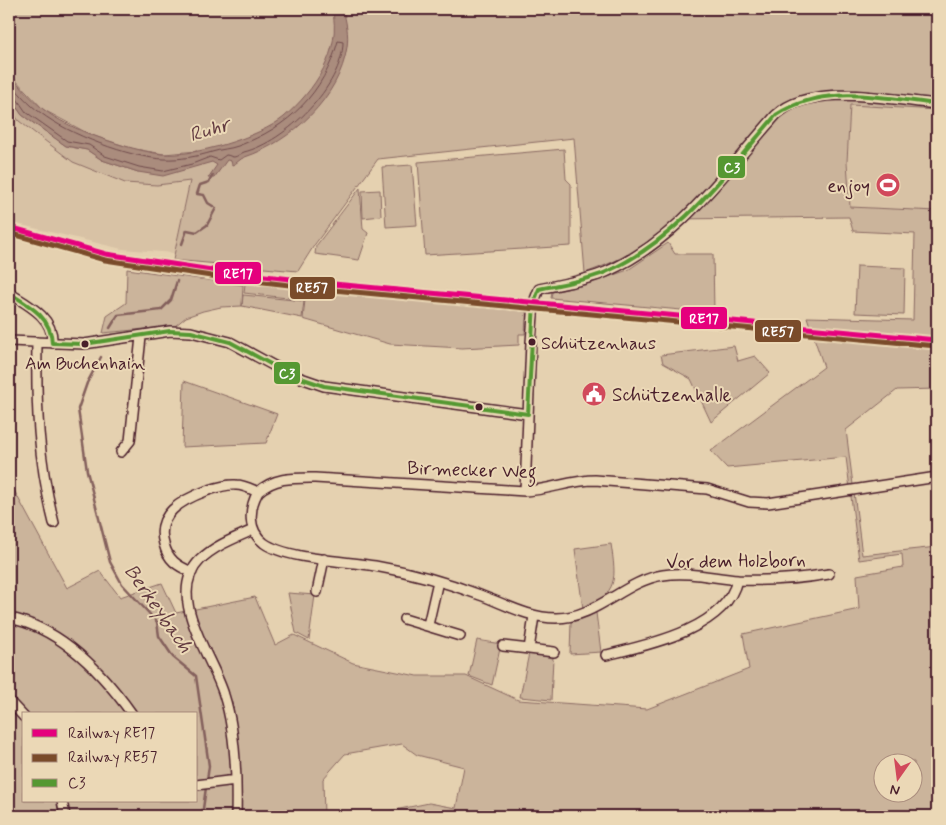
<svg xmlns="http://www.w3.org/2000/svg" width="946" height="825" font-family="Mynerve,sans-serif">
<style>
.built{fill:#d8c2a5}
.green{fill:#cbb49b;stroke:#8a6a63;fill-rule:evenodd}
.water{fill:#aa8c7d;stroke:#84605c}
.lines{fill:none;stroke-linecap:round;stroke-linejoin:round}
.shore{stroke:#704b4c;stroke-width:1}
.stream{stroke:#84605c;stroke-width:2.5}
.minor-casing{stroke:#4a1f2b;stroke-width:12}
.minor{stroke:#ebd8b6;stroke-width:9}
.bus-1-casing{stroke:#ebd8b6;stroke-width:8}
.bus-1{stroke:#559832;stroke-width:4}
.rail-1-casing{stroke:#ebd8b6;stroke-width:9}
.rail-2-casing{stroke:#ebd8b6;stroke-width:9}
.rail-1{stroke:#e5007d;stroke-width:5}
.rail-2{stroke:#7a4b2a;stroke-width:5}
.bus-dot{fill:#4a1f2b;stroke:#ebd8b6;stroke-width:2}
.labels{text-anchor:middle;stroke-width:4;stroke-linejoin:round;paint-order:stroke}
.bus-label{font-size:18px;fill:#4a1f2b;stroke:#ebd8b6;text-anchor:start}
.poi-label{font-size:19px;fill:#4a1f2b;stroke:#ebd8b6;text-anchor:end}
.street-label{font-size:19px;fill:#4a1f2b;stroke:#ebd8b6}
.water-label{font-size:20px;font-style:italic;fill:#623a40;stroke:#ebd8b6}
.line-badge{stroke:#ebd8b6;stroke-width:2}
.badge-label{font-size:14px;text-anchor:middle;font-weight:bold;fill:#fff}
</style>
<rect width="100%" height="100%" fill="#e5d1b0"/>
<filter id="ink" filterUnits="userSpaceOnUse"><feTurbulence type="fractalNoise" baseFrequency=".02" numOctaves="2"/><feDisplacementMap in="SourceGraphic" scale="10" xChannelSelector="R" yChannelSelector="G"/><feConvolveMatrix kernelMatrix="1 2 1 2 8 2 1 2 1" color-interpolation-filters="sRGB"/></filter>
<g filter="url(#ink)">
<path class="built" d="M850 105 937 110V211L850 207 847 162Z
M9 107 19 121 73 162 125 183 157 185 190 180 174 253 122 249 9 222Z"/>
<path class="green" d="M9 9H937V110L850 105 847 162 850 207 937 211V389L897 390 846 430 862 555 937 547V816H382L390 811 429 803 456 808 464 767 417 755 402 744 345 754 323 779 324 816H9V481L67 588 100 571 120 597 162 583 176 613 255 597 275 645 294 635 353 663 417 676H466L518 700 647 709 749 669 743 634 859 609 857 575 903 567 902 554 859 560 846 457 727 468 711 451 824 367 807 317 913 320 915 234 853 231 849 217 676 219C645 246 624 259 585 273L574 138 378 159 315 244 298 271 173 260 190 181 157 185 125 183 73 162 19 121 9 107V96L22 115 66 146 87 150 102 160 138 172 197 151 164 154 134 149 91 135 44 110 9 73ZM24 714H196V801H24ZM884 762H914V792H884Z
M564 149 566 179 571 184V246L425 255 418 162Z
M412 165 417 225 386 227 382 167Z
M360 188 363 229 368 233 359 260 315 254 316 246Z
M380 190 381 216 363 218 362 191Z
M668 243 675 254H713L714 313 551 298 552 292 585 285 628 270Z
M857 266 905 268 904 315 855 313Z
M127 269 243 285 242 306 221 307 203 311 186 317 175 326 103 333 107 316 126 303Z
M245 284 526 312 525 334H519V345L462 348 390 344 303 319 305 300 244 293Z
M243 295 304 301 302 318 242 306Z
M734 346 738 361 755 356 770 373 711 422 691 379 663 363 661 355Z
M184 381 277 414 266 443 182 447Z
M611 544C616 578 619 593 583 609L575 549Z
M288 593 315 595 309 640 296 633Z
M596 613 601 652 570 654 571 622Z
M477 640 501 644 492 685 469 676Z
M529 653 553 658 551 700 520 697Z"/>
<path class="water" d="M332 9H343C346 21 349 34 347 47 340 97 291 142 245 157 239 159 237 164 232 165L231 161 227 160 214 178H208L217 165 212 162 163 176 138 172 102 160 87 150 66 146 22 115 9 96V73C19 86 31 98 43 109 69 130 129 150 162 154 193 157 260 137 284 117 314 91 343 50 332 9Z"/>
<g class="lines">
<path class="shore" d="M9 81C18 92 29 105 41 113 68 134 130 158 164 159 179 160 199 156 212 152 221 149 230 149 238 146 289 127 324 93 338 41L343 42C343 86 285 142 244 152 241 153 237 157 234 157 231 157 229 155 226 155L219 160 210 157 192 164 163 171 139 167 105 156 89 145 67 141 26 112 15 96 9 94"/>
<path class="stream" d="M182 244 187 230 197 232 207 225 216 208 208 203 204 195 197 194 200 185 209 182 213 175
M110 328 118 315 161 310 171 300 177 281
M101 357 87 383 78 409 87 471 110 562 122 584 157 622 159 636 173 657 196 676 209 766 202 816"/>
<defs>
<path id="minor" d="M9 293C28 305 54 317 52 343
M9 341 84 344 170 331 191 332 230 342 289 374 324 386 528 414
M37 342C36 407 38 459 54 523
M121 452 130 441 141 337
M525 491 531 342 534 302 539 289C561 284 585 281 606 272 679 240 724 173 776 115 812 81 892 100 937 104
M258 492C249 508 247 530 264 543 286 559 346 561 375 566 410 572 446 582 480 595 505 604 529 618 556 618 597 618 624 581 663 575 689 571 713 578 738 580 769 581 799 579 829 574
M192 572C177 566 168 560 164 544 155 514 182 500 206 491 215 488 226 484 236 485 244 485 251 489 258 492 275 477 293 478 315 478L525 491C549 490 571 480 595 480L707 489 749 502 768 503 937 477
M317 592 324 559
M534 616 529 649 554 652
M9 618C61 628 102 672 132 714
M404 619 460 636
M428 625 438 581
M503 646 529 649
M606 655C648 645 726 629 737 580
M9 701 24 717
M196 785 236 780
M62 801 65 816
M236 816C237 777 236 733 224 695 213 657 164 596 200 560 214 546 235 538 253 530"/>
</defs>
<use href="#minor" class="minor-casing"/>
<use href="#minor" class="minor"/>
<defs>
<path id="bus-1" d="M539 289C561 284 585 281 606 272 678 240 726 173 776 115 824 83 883 98 937 104
M9 293C30 306 51 317 52 343
M52 343 84 344 170 331 191 332 230 342 289 374 324 386 528 414
M528 414 534 302 539 289"/>
</defs>
<use href="#bus-1" class="bus-1-casing"/>
<use href="#bus-1" class="bus-1"/>
<defs>
<path id="rail-1" d="M9 227 106 254 212 270 334 284 937 340"/>
<path id="rail-2" d="M9 233 105 260 211 276 333 290 936 346"/>
</defs>
<use href="#rail-1" class="rail-1-casing"/>
<use href="#rail-2" class="rail-2-casing"/>
<use href="#rail-1" class="rail-1"/>
<use href="#rail-2" class="rail-2"/>
</g>
</g>
<defs>
<symbol id="stadium-disc" viewBox="-11 -11 22 22"><circle r="9.5" fill="#d1495b" stroke="#ebd8b6"/><path d="M0-5a6.5 5 0 1 0 0 10a6.5 5 0 1 0 0-10ZM-3.5-1.8h7v3.6h-7Z" fill="#fff"/></symbol>
<symbol id="civic-disc" viewBox="-11 -11 22 22"><circle r="9.5" fill="#d1495b" stroke="#ebd8b6"/><path d="M-.6-6.5H3V-4.5H.6V-3L4-1V1h2V6H-6V1h2V-1L-.6-3ZM-1.2 2.5V6h2.4V2.5Z" fill="#fff"/></symbol>
</defs>
<g fill-rule="evenodd">
<use href="#stadium-disc" x="874" y="171" width="28" height="28"/>
<use href="#civic-disc" x="580" y="380" width="28" height="28"/>
</g>
<g class="bus-dot">
<circle cx="532" cy="342" r="4.5"/>
<circle cx="85" cy="344" r="4.5"/>
<circle cx="479" cy="407" r="4.5"/>
</g>
<g class="labels">
<g class="bus-label">
<text x="541" y="349">Schützenhaus</text>
<text x="85" y="369" text-anchor="middle">Am Buchenhain</text>
</g>
<g class="poi-label">
<text x="870" y="192">enjoy</text>
<text x="612" y="401" text-anchor="start">Schützenhalle</text>
</g>
<g class="street-label">
<text transform="translate(472 469) rotate(2)" y="7">Birmecker Weg</text>
<text transform="translate(736 560) rotate(-1)" y="7">Vor dem Holzborn</text>
</g>
<g class="water-label">
<text transform="translate(209 129) rotate(-17)" y="7">Ruhr</text>
<text transform="translate(159 608) rotate(55)" y="7">Berkeybach</text>
</g>
</g>
<g class="line-badge">
<rect x="717" y="155" width="29" height="24" rx="5" fill="#559832"/>
<rect x="214" y="261" width="48" height="24" rx="5" fill="#e5007d"/>
<rect x="289" y="276" width="47" height="24" rx="5" fill="#7a4b2a"/>
<rect x="680" y="306" width="48" height="24" rx="5" fill="#e5007d"/>
<rect x="754" y="319" width="48" height="24" rx="5" fill="#7a4b2a"/>
<rect x="273" y="361" width="28" height="24" rx="5" fill="#559832"/>
</g>
<g class="badge-label">
<text x="732" y="172">C3</text>
<text x="238" y="278">RE17</text>
<text x="312" y="292">RE57</text>
<text x="704" y="323">RE17</text>
<text x="778" y="336">RE57</text>
<text x="287" y="378">C3</text>
</g>
<rect width="946" height="825" fill="none" stroke="#ebd8b6" stroke-width="30"/>
<rect x="15" y="15" width="916" height="795" fill="none" stroke="#4a1f2b" stroke-width="2" filter="url(#ink)"/>
<rect x="22" y="712" width="175" height="90" fill="#ebd8b6" stroke="#ab8e7e"/>
<rect x="32" y="729" width="25" height="8" fill="#e5007d" stroke="#ab8e7e"/>
<text x="68" y="738" font-size="15" fill="#4a1f2b">Railway RE17</text>
<rect x="32" y="754" width="25" height="8" fill="#7a4b2a" stroke="#ab8e7e"/>
<text x="68" y="762" font-size="15" fill="#4a1f2b">Railway RE57</text>
<rect x="32" y="779" width="25" height="8" fill="#559832" stroke="#ab8e7e"/>
<text x="68" y="788" font-size="15" fill="#4a1f2b">C3</text>
<g transform="translate(898 778) rotate(194)"><circle r="24" fill="#ebd8b6" stroke="#ab8e7e"/>
<path d="M0-4L9 19L0 12L-9 19Z" fill="#d1495b"/>
<text y="-8" font-size="14" font-weight="bold" text-anchor="middle" fill="#4a1f2b">N</text>
</g>
</svg>
